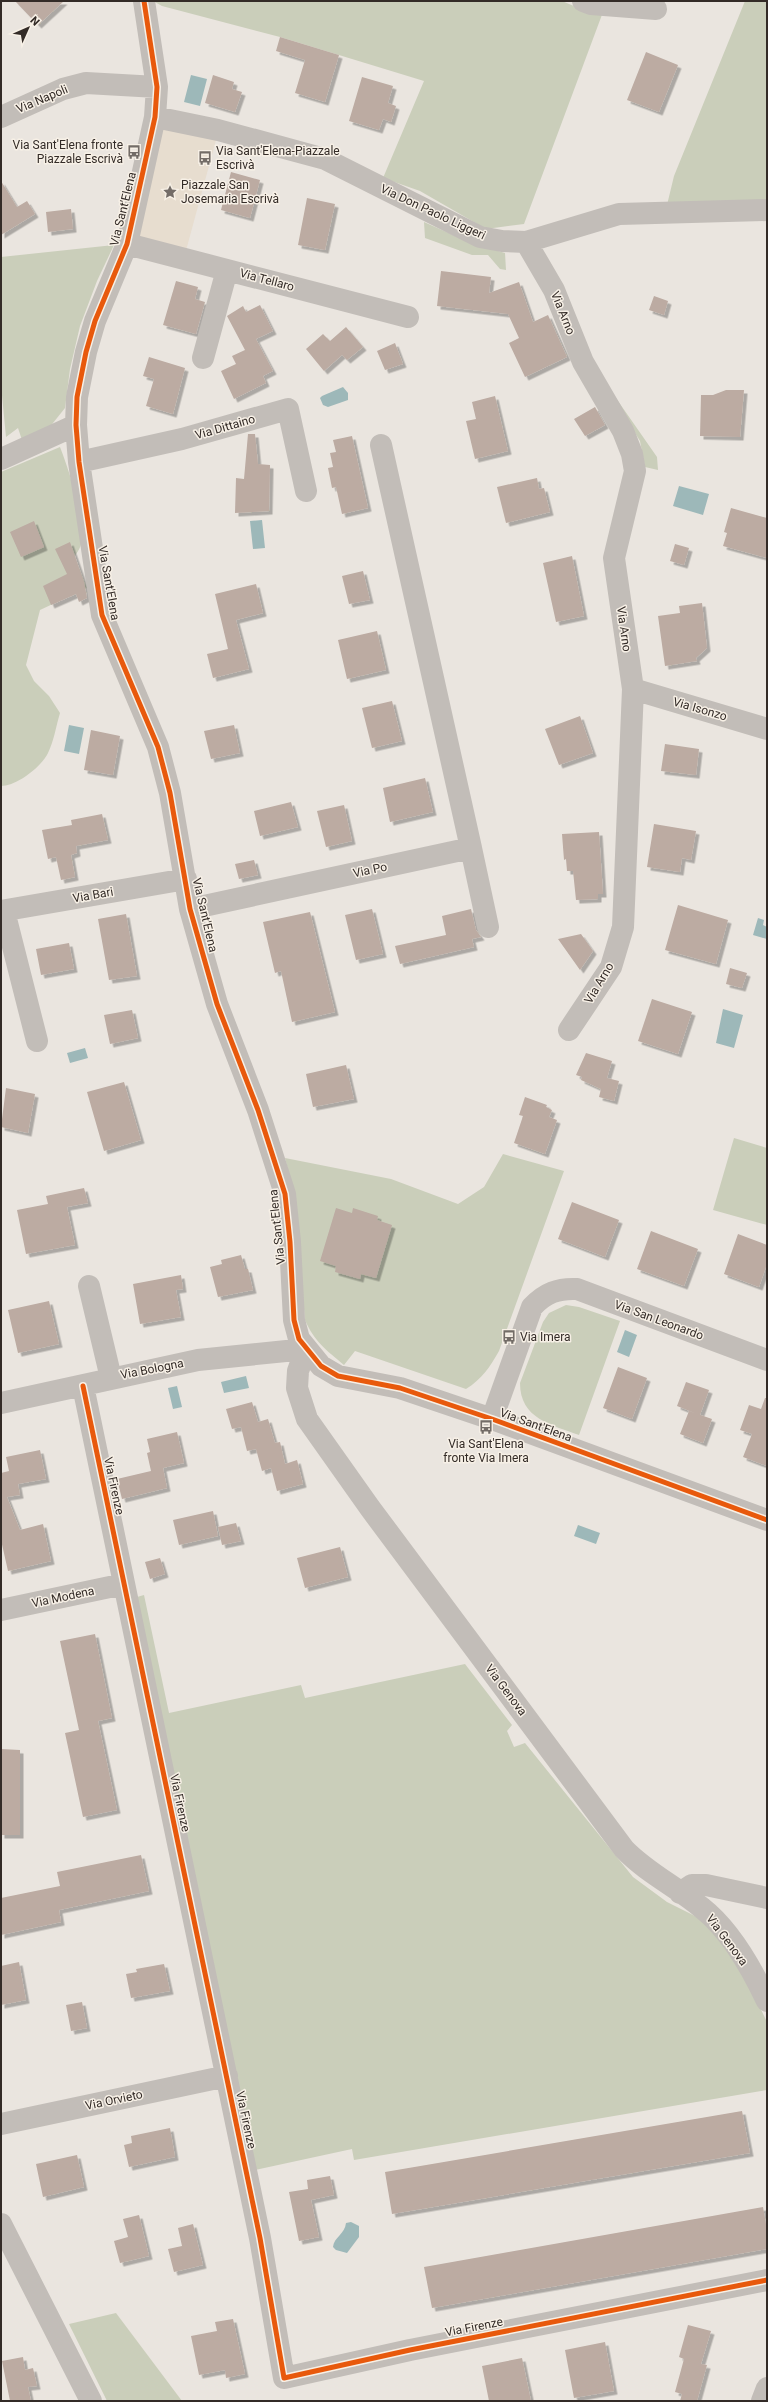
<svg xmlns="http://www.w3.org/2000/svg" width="768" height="2402" font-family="Roboto,sans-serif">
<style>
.green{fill:#caceba}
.plaza{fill:#e7ddcf}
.water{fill:#9db8b9}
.building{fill:#bcaba2;filter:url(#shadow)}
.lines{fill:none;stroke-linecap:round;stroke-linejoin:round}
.street{stroke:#c2bdb8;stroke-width:22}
.cycleway-casing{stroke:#f7f0e6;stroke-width:8}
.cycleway{stroke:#e8590c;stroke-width:5}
.labels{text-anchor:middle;stroke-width:3;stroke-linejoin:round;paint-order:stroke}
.street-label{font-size:12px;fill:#332b27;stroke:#f7f0e6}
.poi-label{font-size:12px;fill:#332b27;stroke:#f7f0e6;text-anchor:start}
</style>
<defs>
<filter id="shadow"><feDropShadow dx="3.5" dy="3.5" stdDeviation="0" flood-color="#0004"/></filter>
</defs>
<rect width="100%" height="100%" fill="#eae5df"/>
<path class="green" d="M153 1H562L588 12H603L524 224 486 229 420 191 383 178 424 81 280 37 162 6Z
M745 1H767V204L667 205 674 176Z
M424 222 471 243 505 253 506 270 500 269 488 255H472L425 238Z
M114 245 97 281 80 326 70 369 65 408 49 428 22 440 18 428 6 437 1 385V257Z
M588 358 657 457 658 470 645 467 640 441Z
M60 447C70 473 81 508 82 537 82 546 78 553 72 558L77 570 79 568 87 588 40 610 26 665 34 681 49 696 60 713C56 726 54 741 48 753 41 767 17 786 1 786V472Z
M734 1138 767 1148V1225L713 1210Z
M503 1154 564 1171 499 1351C490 1367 482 1379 466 1389L355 1351 344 1365C326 1350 314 1341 305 1320L293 1189 285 1158 391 1179 458 1204 484 1187Z
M566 1305 579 1307 620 1321 579 1435C552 1425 520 1419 520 1383L543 1322 549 1313Z
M144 1595 169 1713 301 1685 305 1698 465 1664 512 1725 507 1731 514 1747 525 1743 633 1877 667 1902 701 1919 722 1942 746 1979 767 2022V2090L354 2160 352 2149 255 2170 137 1597Z
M116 2313 182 2401H107L69 2324Z"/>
<path class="plaza" d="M155 117 216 140 184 258 127 244Z"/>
<path class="water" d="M191 75 207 79 200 106 184 102Z
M343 387 348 393V400L328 407 323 405 320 398 322 396Z
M679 486 709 494 703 515 673 506Z
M262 520 265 548 253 549 250 521Z
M69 725 84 728 79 754 64 751Z
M758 918 764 920 763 925 767 927V939L753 935Z
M723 1009 743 1015 734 1048 716 1043Z
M85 1048 88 1058 70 1063 67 1053Z
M625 1330 637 1335 629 1357 617 1352Z
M246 1376 249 1388 224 1393 221 1382Z
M177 1386 182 1407 173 1409 168 1388Z
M578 1525 600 1533 596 1544 574 1536Z
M351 2222 359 2226V2237L347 2253 336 2250 333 2247C334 2237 345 2234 346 2223Z"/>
<path class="building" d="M15 1H64L38 25Z
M280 37 339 55 325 102 295 93 305 60 276 51Z
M646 52 678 65 659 112 627 100Z
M213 75 234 82 232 89 242 92 235 112 205 103Z
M362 77 393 86 388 103 396 106 391 122 383 119 379 130 349 121Z
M231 172 260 180 250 218 221 210Z
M1 181 17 207 27 201 35 214 1 235Z
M307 198 335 204 325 250 298 245Z
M71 209 73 229 48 232 46 212Z
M441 271 491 277 489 293 519 282 533 322 548 315 567 357 525 377 509 343 519 338 508 314 437 306Z
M176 281 198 287 195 299 205 302 196 334 163 325Z
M654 296 668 301 664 315 649 310Z
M260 305 273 331 256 339 273 371 263 376 266 383 234 399 221 371 236 364 232 356 245 350 227 316 243 306 246 312Z
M346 327 363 347 347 360 342 355 324 371 306 349 323 334 330 341Z
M395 343 403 364 385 370 377 351Z
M149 357 185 368 173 414 146 406 154 379 143 376Z
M726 390H744L740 437 700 436 701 395H713Z
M495 396 508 451 475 459 466 421 476 419 472 402Z
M595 407 605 425 585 436 574 419Z
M248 434H255L258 464 270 465 269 511 235 513 236 478 244 479Z
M352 436 368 508 342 514 336 487 332 488 328 468 333 467 330 453 336 452 333 440Z
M537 478 539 489 544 488 550 512 506 523 497 487Z
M731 508 767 518V558L723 546 727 533 724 532Z
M34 521 44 547 21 557 10 532Z
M70 542 84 582 87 598 79 602 76 594 51 605 43 586 67 574 55 549Z
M675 544 689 548 684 565 670 561Z
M572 556 584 616 556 622 543 563Z
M363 571 370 600 349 604 342 576Z
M256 584 263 613 236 620 249 669 213 678 207 654 228 649 215 594Z
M702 603 707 648 696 658 697 661 665 666 658 616 680 613 679 606Z
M377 631 386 670 347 679 338 640Z
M392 701 402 741 372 748 362 708Z
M580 716 593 753 559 765 545 729Z
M234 725 240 753 211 759 204 731Z
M91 730 120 736 113 775 84 770Z
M665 744 699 749 696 775 661 771Z
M425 778 433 812 390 822 383 788Z
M291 802 298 827 260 836 254 811Z
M344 805 352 841 326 847 317 811Z
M102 814 108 840 76 846 77 853 71 855 75 877 61 880 56 857 48 859 42 830 72 825 71 820Z
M654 824 696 831 691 860 682 858 680 872 647 867Z
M599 832 603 894H598V899L576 900 573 871H567L566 859 564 860 562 834Z
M254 860 258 875 239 879 235 864Z
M678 905 728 920 716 964 665 950Z
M372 909 383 954 356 960 345 915Z
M471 909 476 930 481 937 472 939 474 947 400 964 395 946 446 935 442 916Z
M310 912 335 1012 292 1022 281 971 275 973 263 922Z
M126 914 137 976 109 980 98 919Z
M581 934 593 951 580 970 558 939Z
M69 943 74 969 41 975 36 949Z
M730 968 747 973 742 988 726 984Z
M652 999 692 1012 678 1054 638 1041Z
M132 1010 138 1038 110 1044 104 1015Z
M586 1053 612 1061 607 1078 619 1081 614 1101 599 1097 601 1089 581 1080 582 1077 576 1075Z
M346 1065 354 1099 313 1107 306 1074Z
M124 1082 141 1140 104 1151 87 1092Z
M6 1088 35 1094 28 1133 1 1127Z
M525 1097 547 1105 546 1107 552 1110 549 1117 557 1120 545 1154 514 1143 523 1116 519 1115Z
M84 1188 88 1203 67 1207 75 1245 26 1254 17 1210 48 1204 46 1196Z
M572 1202 619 1220 605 1257 558 1239Z
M336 1208 352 1213 353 1208 378 1216 377 1220 392 1225 376 1278 361 1274 360 1279 335 1272 336 1266 320 1261Z
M651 1231 698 1249 684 1286 637 1269Z
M738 1234 767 1245V1264L759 1287 724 1274Z
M241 1255 245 1269H248L253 1290 218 1297 210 1267 222 1264 221 1260Z
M181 1275 183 1289 176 1290 181 1317 140 1324 133 1284Z
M49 1301 59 1344 18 1353 8 1310Z
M618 1367 647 1378 632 1419 603 1408Z
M686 1382 709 1390 700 1415 677 1406Z
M765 1398H767V1466L743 1457 752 1434 740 1430 749 1405 761 1409Z
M252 1402 258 1422 268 1419 275 1443 280 1442 285 1464 297 1460 303 1484 277 1491 271 1468 262 1471 256 1449 247 1451 241 1427 232 1429 226 1409Z
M689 1411 712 1419 703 1443 680 1434Z
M177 1432 184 1463 163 1468 167 1488 122 1499 117 1479 151 1471 147 1453 150 1452 147 1439Z
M40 1450 46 1479 18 1484 20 1495 7 1497 20 1530 43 1524 51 1561 8 1571 1 1540V1473L9 1471 6 1457Z
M213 1511 218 1536 179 1545 173 1520Z
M236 1523 241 1541 222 1545 218 1527Z
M340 1547 348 1577 305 1588 297 1558Z
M160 1558 165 1574 150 1579 145 1562Z
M95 1634 112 1718 98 1721 117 1810 83 1817 65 1733 79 1730 60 1641Z
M1 1749 20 1750V1835H1Z
M141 1855 149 1891 59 1910 61 1922 1 1935V1898L60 1886 57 1872Z
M19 1962 26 2000 1 2005V1966Z
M164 1964 170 1991 131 1998 126 1974 137 1972 136 1969Z
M82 2002 87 2028 71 2031 66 2005Z
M742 2111 750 2153 392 2214 385 2172Z
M170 2128 175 2157 129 2167 124 2145 132 2143 131 2136Z
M77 2155 84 2187 43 2197 36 2164Z
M330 2176 334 2195 311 2200 319 2237 299 2241 289 2192 308 2189 307 2180Z
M763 2207 767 2230V2249L432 2308 424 2267Z
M139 2215 149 2256 120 2263 114 2241 128 2237 123 2219Z
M193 2224 203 2265 174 2272 168 2249 182 2246 178 2228Z
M233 2319 245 2374 226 2378 225 2370 199 2375 191 2336 217 2331 215 2322Z
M688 2325 711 2331 701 2364 707 2365 697 2401H680L682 2394 675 2392 684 2359 679 2357Z
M605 2342 614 2391 574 2398 565 2350Z
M23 2357 25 2370 33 2368 37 2386 28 2387 31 2401H10L2 2361Z
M522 2358 531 2401H489L482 2366Z"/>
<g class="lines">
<path class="street" d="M144 1 157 87 155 117 127 244 95 321 86 352 77 397 76 425 79 462 102 615 158 747 170 793 190 909 217 1004 258 1110 285 1194 290 1242 294 1320 299 1339 321 1366 338 1376 400 1388 492 1419 767 1520
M583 1 591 4 656 9
M1 117 63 89 86 83 157 87
M155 117 218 130 325 159 480 237 502 241 526 242 619 214 767 210
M526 242 554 290 583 362 623 431 632 454 635 471 614 558 633 689 623 927 611 967 569 1030
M127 244 408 317
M203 358 227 270
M381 445 471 848
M1 459 76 425
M79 462 182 439 288 409 306 491
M633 689 767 729
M190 909 471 848 488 927
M1 911 186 879
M4 911 37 1041
M89 1286 111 1378
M83 1386 260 2238 284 2378 410 2350 767 2280
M1 1403 198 1360 306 1349 298 1371 297 1388 307 1419 370 1508 624 1849C647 1873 677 1887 702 1908 730 1930 752 1969 767 2001
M492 1419 532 1307C545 1293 558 1288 577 1289L767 1360
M1 1610 124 1584
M680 1893 692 1885H706L767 1898
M1 2124 227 2076
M1 2224 91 2401
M762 2401 767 2388"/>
<defs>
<path id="cycleway" d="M144 1 157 87 155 117 127 244 95 321 86 352 77 397 76 425 79 462 102 615 158 747 170 793 190 909 217 1004 258 1110 285 1194 290 1242 294 1320 299 1339 321 1366 338 1376 400 1388 492 1419 767 1520
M83 1386 260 2238 284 2378 410 2350 767 2280"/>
</defs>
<use href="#cycleway" class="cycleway-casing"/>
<use href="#cycleway" class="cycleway"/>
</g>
<defs>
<symbol id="bus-bare" viewBox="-9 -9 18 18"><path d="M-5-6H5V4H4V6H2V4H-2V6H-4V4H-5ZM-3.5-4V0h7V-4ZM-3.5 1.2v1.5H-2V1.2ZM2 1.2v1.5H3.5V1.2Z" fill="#736c67" stroke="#f7f0e6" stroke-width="2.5" paint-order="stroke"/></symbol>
<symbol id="sight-bare" viewBox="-9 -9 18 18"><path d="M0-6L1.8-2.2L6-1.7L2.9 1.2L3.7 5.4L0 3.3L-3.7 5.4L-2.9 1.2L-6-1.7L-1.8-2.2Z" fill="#736c67" stroke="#f7f0e6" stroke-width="2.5" paint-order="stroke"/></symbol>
</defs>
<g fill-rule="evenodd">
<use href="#bus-bare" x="124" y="142" width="20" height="20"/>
<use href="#bus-bare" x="195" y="148" width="20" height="20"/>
<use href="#sight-bare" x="160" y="182" width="20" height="20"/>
<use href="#bus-bare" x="499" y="1327" width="20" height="20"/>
<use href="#bus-bare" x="476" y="1417" width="20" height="20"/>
</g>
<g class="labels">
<g class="street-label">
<text transform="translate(42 99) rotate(-23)" y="4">Via Napoli</text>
<text transform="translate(123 209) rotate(-76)" y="4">Via Sant'Elena</text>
<text transform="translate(433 212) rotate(25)" y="4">Via Don Paolo Liggeri</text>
<text transform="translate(267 280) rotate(15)" y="4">Via Tellaro</text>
<text transform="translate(563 313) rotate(68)" y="4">Via Arno</text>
<text transform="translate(225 427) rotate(-16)" y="4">Via Dittaino</text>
<text transform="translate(109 583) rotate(80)" y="4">Via Sant'Elena</text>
<text transform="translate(624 629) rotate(82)" y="4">Via Arno</text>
<text transform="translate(700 709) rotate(16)" y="4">Via Isonzo</text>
<text transform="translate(370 870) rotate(-12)" y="4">Via Po</text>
<text transform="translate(93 895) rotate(-10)" y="4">Via Bari</text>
<text transform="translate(205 915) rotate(77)" y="4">Via Sant'Elena</text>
<text transform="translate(599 983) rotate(-59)" y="4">Via Arno</text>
<text transform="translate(277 1227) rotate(-96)" y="4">Via Sant'Elena</text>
<text transform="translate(659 1320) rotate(20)" y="4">Via San Leonardo</text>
<text transform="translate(152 1369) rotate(-11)" y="4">Via Bologna</text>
<text transform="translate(536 1425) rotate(20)" y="4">Via Sant'Elena</text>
<text transform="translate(114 1486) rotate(78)" y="4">Via Firenze</text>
<text transform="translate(63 1597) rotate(-12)" y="4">Via Modena</text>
<text transform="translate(506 1690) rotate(53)" y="4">Via Genova</text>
<text transform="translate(180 1803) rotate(78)" y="4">Via Firenze</text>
<text transform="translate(727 1940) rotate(53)" y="4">Via Genova</text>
<text transform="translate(114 2100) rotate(-12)" y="4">Via Orvieto</text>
<text transform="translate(246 2120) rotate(78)" y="4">Via Firenze</text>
<text transform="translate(474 2327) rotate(-11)" y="4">Via Firenze</text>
</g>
<g class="poi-label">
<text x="123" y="149" text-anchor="end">Via Sant'Elena fronte<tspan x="123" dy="14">Piazzale Escrivà</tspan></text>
<text x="216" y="155">Via Sant'Elena-Piazzale<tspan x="216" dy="14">Escrivà</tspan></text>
<text x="181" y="189">Piazzale San<tspan x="181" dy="14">Josemaria Escrivà</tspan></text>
<text x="520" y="1341">Via Imera</text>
<text x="486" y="1448" text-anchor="middle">Via Sant'Elena<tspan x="486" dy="14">fronte Via Imera</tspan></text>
</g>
</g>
<rect width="768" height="2402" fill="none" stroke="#332b27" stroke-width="4"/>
<g transform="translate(28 28) rotate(45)" stroke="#f7f0e6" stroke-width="3" paint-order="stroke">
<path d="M0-3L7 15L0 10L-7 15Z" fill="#332b27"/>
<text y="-6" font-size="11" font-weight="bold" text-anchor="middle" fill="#332b27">N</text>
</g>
</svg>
